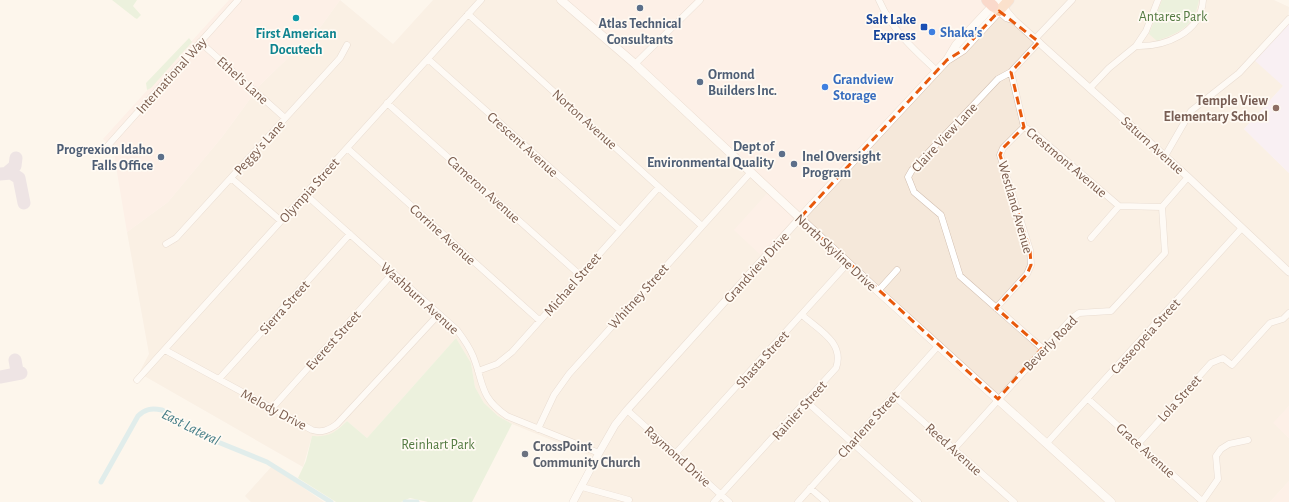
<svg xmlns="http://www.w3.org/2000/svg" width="1289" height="502" font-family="'Alegreya Sans',sans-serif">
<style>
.residential{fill:#f5e8da}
.commercial{fill:#fde8e0}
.education{fill:#f3e8fa}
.green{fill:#d8ecc9}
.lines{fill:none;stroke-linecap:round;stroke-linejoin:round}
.canal{stroke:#bfe3e8;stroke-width:5}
.taxiway{stroke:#dbcfda;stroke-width:13}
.minor-casing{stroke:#d1beb0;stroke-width:7}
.tertiary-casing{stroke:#d1beb0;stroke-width:8}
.secondary-casing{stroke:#d6c0b0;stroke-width:9}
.trunk-casing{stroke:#dad1cd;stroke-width:11}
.motorway-casing{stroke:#dad1cd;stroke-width:12}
.minor{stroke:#fff;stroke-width:6}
.tertiary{stroke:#fff;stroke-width:7}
.secondary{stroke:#fff;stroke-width:8}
.trunk{stroke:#f9c8a4;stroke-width:10}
.motorway{stroke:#f7b7a3;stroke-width:11}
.marked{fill:none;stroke:#e8590c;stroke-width:3;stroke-dasharray:8 5;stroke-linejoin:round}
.service-dot{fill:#5c6f8a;stroke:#fffaf3;stroke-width:1.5}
.culture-dot{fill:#0f9aa8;stroke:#fffaf3;stroke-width:1.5}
.transit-dot{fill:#1a4fb4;stroke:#fffaf3;stroke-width:1.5}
.shop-dot{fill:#3f7fe0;stroke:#fffaf3;stroke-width:1.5}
.education-dot{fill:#8d6e63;stroke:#fffaf3;stroke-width:1.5}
.worship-dot{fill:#6b7280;stroke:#fffaf3;stroke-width:1.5}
.labels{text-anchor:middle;stroke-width:3.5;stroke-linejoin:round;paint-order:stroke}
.park-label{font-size:14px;fill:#537a41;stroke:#fffaf3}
.transit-label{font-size:14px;font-weight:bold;fill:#164399;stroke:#fffaf3;text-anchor:end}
.service-label{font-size:14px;font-weight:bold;fill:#4e5e75;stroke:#fffaf3;text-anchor:start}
.shop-label{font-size:14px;font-weight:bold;fill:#366cbe;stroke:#fffaf3;text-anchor:start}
.culture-label{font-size:14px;font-weight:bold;fill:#0d838f;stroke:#fffaf3}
.street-label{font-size:14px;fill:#7a5c4d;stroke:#fffaf3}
.education-label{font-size:14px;font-weight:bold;fill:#785e54;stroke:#fffaf3;text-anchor:end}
.worship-label{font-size:14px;font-weight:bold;fill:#5b616d;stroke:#fffaf3;text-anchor:start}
.water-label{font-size:15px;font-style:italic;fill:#437c86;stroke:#fffaf3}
</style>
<rect width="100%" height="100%" fill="#fdf6ec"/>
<path class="residential" d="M340 0 393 44 433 0H562L770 190 764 258 1009 0H1274L1289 7 1283 86 1244 129 1289 173V406L1274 423 1289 438V481L1270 502H572L596 458 512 424 498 416 484 403 475 387 471 363 456 338 367 438 347 421 333 433 324 437 312 436 303 467 139 373 149 354 127 232 168 202 222 137 261 84 290 56 311 40Z
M272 466 324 502H251L245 496Z"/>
<path class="commercial" d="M229 0H340L311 40 290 56 261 84 222 137 168 202 127 232 113 148 103 139Z
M561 0H982L990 8 764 258 734 230 770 190Z
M1289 406V438L1273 423Z
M1289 481V502H1270Z"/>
<path class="education" d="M1289 19V173L1244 129 1283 86 1253 59Z"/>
<path class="green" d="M112 0H137L133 6 141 15 137 19 135 18Z
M1162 0H1199C1194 27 1180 32 1157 41L1149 34Z
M189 38 192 42 151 88 147 90 146 83Z
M456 338 471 363 475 387 484 403 498 416 512 424 472 502H428L410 498 401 502H336L298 478 306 461 312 436C330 437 334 433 347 421L367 438Z"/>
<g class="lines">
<path class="canal" d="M101 482 138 416C145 409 151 408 162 410L208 438 267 462 331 502
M405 502H417"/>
<path class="taxiway" d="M8 172 15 166 16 158
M0 174 11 173 19 178 24 203
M15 360 17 371 16 374
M0 377 21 373"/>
<defs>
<path id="minor" d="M879 0C892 30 913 49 937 71
M1158 0 1146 31 1136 46C1165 47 1201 33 1203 0
M468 14 702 226
M1035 39 1072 0
M200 42 285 118
M1039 42 1011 72 998 79 912 170 908 177 914 192 941 215 960 276 1042 348
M428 59 619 229
M635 64 700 0
M1011 72 1024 127
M1090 88 1109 68 1136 46
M387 103 580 275
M1024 127 1033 132 1119 206 1162 207
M347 148 539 320
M103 151 238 0
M1165 156 1191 111 1239 73 1289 19
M231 178 281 221
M305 194 457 330C463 338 469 346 473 356 484 383 479 397 507 416L599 453
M1091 238 1119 206
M166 244 176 238 340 58 347 45
M878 291 897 270
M996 308 1027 274 1031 265 1030 250 1000 155 1003 148 1024 127
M165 350 312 430C322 433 329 430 337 424L439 314
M478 371 497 364 512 352 659 187
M219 379 350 234
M137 380 481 0
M894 396 1014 502
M1088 399 1202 501
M807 402 918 502
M273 407 393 273
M627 410 729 502
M538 429 554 395 569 374 751 172
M1047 443 1241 229
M1139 443 1211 363 1223 358 1232 365 1270 323 1283 319 1289 313
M954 449 1072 318 1079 313 1111 311 1165 253 1162 207 1188 177
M676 453 848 263
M582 487 629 500
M810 488 826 502
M714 502 836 368C845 343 819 330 802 315
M798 502 939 345
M1202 502 1218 479 1216 456 1221 449 1229 444 1248 440"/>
<path id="tertiary" d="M1003 7 1014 20 1188 177 1289 272
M999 11 1007 18 1014 20
M573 502 599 453 615 425 627 410 800 218"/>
<path id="secondary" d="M561 0 635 64 878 291 1111 502
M949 59 963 50 999 11
M800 218 947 60 956 45 998 0"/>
<path id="trunk" d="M993 6 999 11 1009 0"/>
<path id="motorway" d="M987 0 993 6"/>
</defs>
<use href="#minor" class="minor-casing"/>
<use href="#tertiary" class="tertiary-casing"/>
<use href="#secondary" class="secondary-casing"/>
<use href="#trunk" class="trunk-casing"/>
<use href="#motorway" class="motorway-casing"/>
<use href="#minor" class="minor"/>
<use href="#tertiary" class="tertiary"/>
<use href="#secondary" class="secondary"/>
<use href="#trunk" class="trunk"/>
<use href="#motorway" class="motorway"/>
</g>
<path d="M0 0H1289V502H0ZM999 11 1039 42 1011 72 1024 127 1003 148 1000 155 1030 250 1031 265 1027 274 996 308 1042 348 998 399 800 218 947 60 963 50Z" fill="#fdf6ec" fill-opacity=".55" fill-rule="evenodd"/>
<path class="marked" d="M999 11 1039 42 1011 72 1024 127 1003 148 1000 155 1030 250 1031 265 1027 274 996 308 1042 348 998 399 800 218 947 60 963 50Z"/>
<g class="service-dot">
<circle cx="640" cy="8" r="4"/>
<circle cx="700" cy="82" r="4"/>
<circle cx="782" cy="154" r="4"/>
<circle cx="161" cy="157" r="4"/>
<circle cx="794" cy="164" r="4"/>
</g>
<circle class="culture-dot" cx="296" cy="18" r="4"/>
<rect class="transit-dot" x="920" y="23" width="8" height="8" rx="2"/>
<g class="shop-dot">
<circle cx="932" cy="32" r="4"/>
<circle cx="825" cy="87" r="4"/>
</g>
<circle class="education-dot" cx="1276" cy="108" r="4"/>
<circle class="worship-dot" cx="525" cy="454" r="4"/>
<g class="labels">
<g class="park-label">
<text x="1173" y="21">Antares Park</text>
<text x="438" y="449">Reinhart Park</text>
</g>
<g class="transit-label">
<text x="916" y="24">Salt Lake<tspan x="916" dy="16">Express</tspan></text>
</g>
<g class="service-label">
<text x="640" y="28" text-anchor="middle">Atlas Technical<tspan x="640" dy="16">Consultants</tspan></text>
<text x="708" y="79">Ormond<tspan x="708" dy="16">Builders Inc.</tspan></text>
<text x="774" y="151" text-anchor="end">Dept of<tspan x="774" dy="16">Environmental Quality</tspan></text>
<text x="153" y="154" text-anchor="end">Progrexion Idaho<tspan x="153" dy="16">Falls Office</tspan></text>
<text x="802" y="161">Inel Oversight<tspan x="802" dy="16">Program</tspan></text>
</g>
<g class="shop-label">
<text x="940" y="37">Shaka's</text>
<text x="833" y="84">Grandview<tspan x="833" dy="16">Storage</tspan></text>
</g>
<g class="culture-label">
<text x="296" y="38">First American<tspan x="296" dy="16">Docutech</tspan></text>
</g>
<g class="street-label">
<text transform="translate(171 75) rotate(-48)" y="5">International Way</text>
<text transform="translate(243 80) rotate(42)" y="5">Ethel's Lane</text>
<text transform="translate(585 119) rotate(42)" y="5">Norton Avenue</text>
<text transform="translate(944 137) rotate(-47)" y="5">Claire View Lane</text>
<text transform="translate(523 144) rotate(42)" y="5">Crescent Avenue</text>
<text transform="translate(1153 145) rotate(42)" y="5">Saturn Avenue</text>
<text transform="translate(259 147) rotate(-48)" y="5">Peggy's Lane</text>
<text transform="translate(1067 162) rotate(40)" y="5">Crestmont Avenue</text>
<text transform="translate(484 189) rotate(42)" y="5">Cameron Avenue</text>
<text transform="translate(309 190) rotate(-48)" y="5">Olympia Street</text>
<text transform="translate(1016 207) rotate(74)" y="5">Westland Avenue</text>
<text transform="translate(443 234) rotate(42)" y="5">Corrine Avenue</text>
<text transform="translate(836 252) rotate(43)" y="5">North Skyline Drive</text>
<text transform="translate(756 267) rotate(-48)" y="5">Grandview Drive</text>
<text transform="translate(572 284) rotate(-49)" y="5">Michael Street</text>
<text transform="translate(638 296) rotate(-48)" y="5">Whitney Street</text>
<text transform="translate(420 298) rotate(42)" y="5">Washburn Avenue</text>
<text transform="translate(284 307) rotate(-48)" y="5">Sierra Street</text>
<text transform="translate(1145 336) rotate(-48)" y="5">Casseopeia Street</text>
<text transform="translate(333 340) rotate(-48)" y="5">Everest Street</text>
<text transform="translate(1050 343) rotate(-46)" y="5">Beverly Road</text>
<text transform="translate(762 359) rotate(-48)" y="5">Shasta Street</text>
<text transform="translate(1179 398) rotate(-48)" y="5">Lola Street</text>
<text transform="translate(274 409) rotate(28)" y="5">Melody Drive</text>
<text transform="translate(799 410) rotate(-48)" y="5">Rainier Street</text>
<text transform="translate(868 424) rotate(-48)" y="5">Charlene Street</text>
<text transform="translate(954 449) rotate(42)" y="5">Reed Avenue</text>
<text transform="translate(1146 450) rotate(42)" y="5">Grace Avenue</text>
<text transform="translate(678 456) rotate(42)" y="5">Raymond Drive</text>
</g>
<g class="education-label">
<text x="1268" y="105">Temple View<tspan x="1268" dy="16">Elementary School</tspan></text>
</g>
<g class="worship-label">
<text x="533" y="451">CrossPoint<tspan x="533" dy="16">Community Church</tspan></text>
</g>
<g class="water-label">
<text transform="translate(191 427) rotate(27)" y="5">East Lateral</text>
</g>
</g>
</svg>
